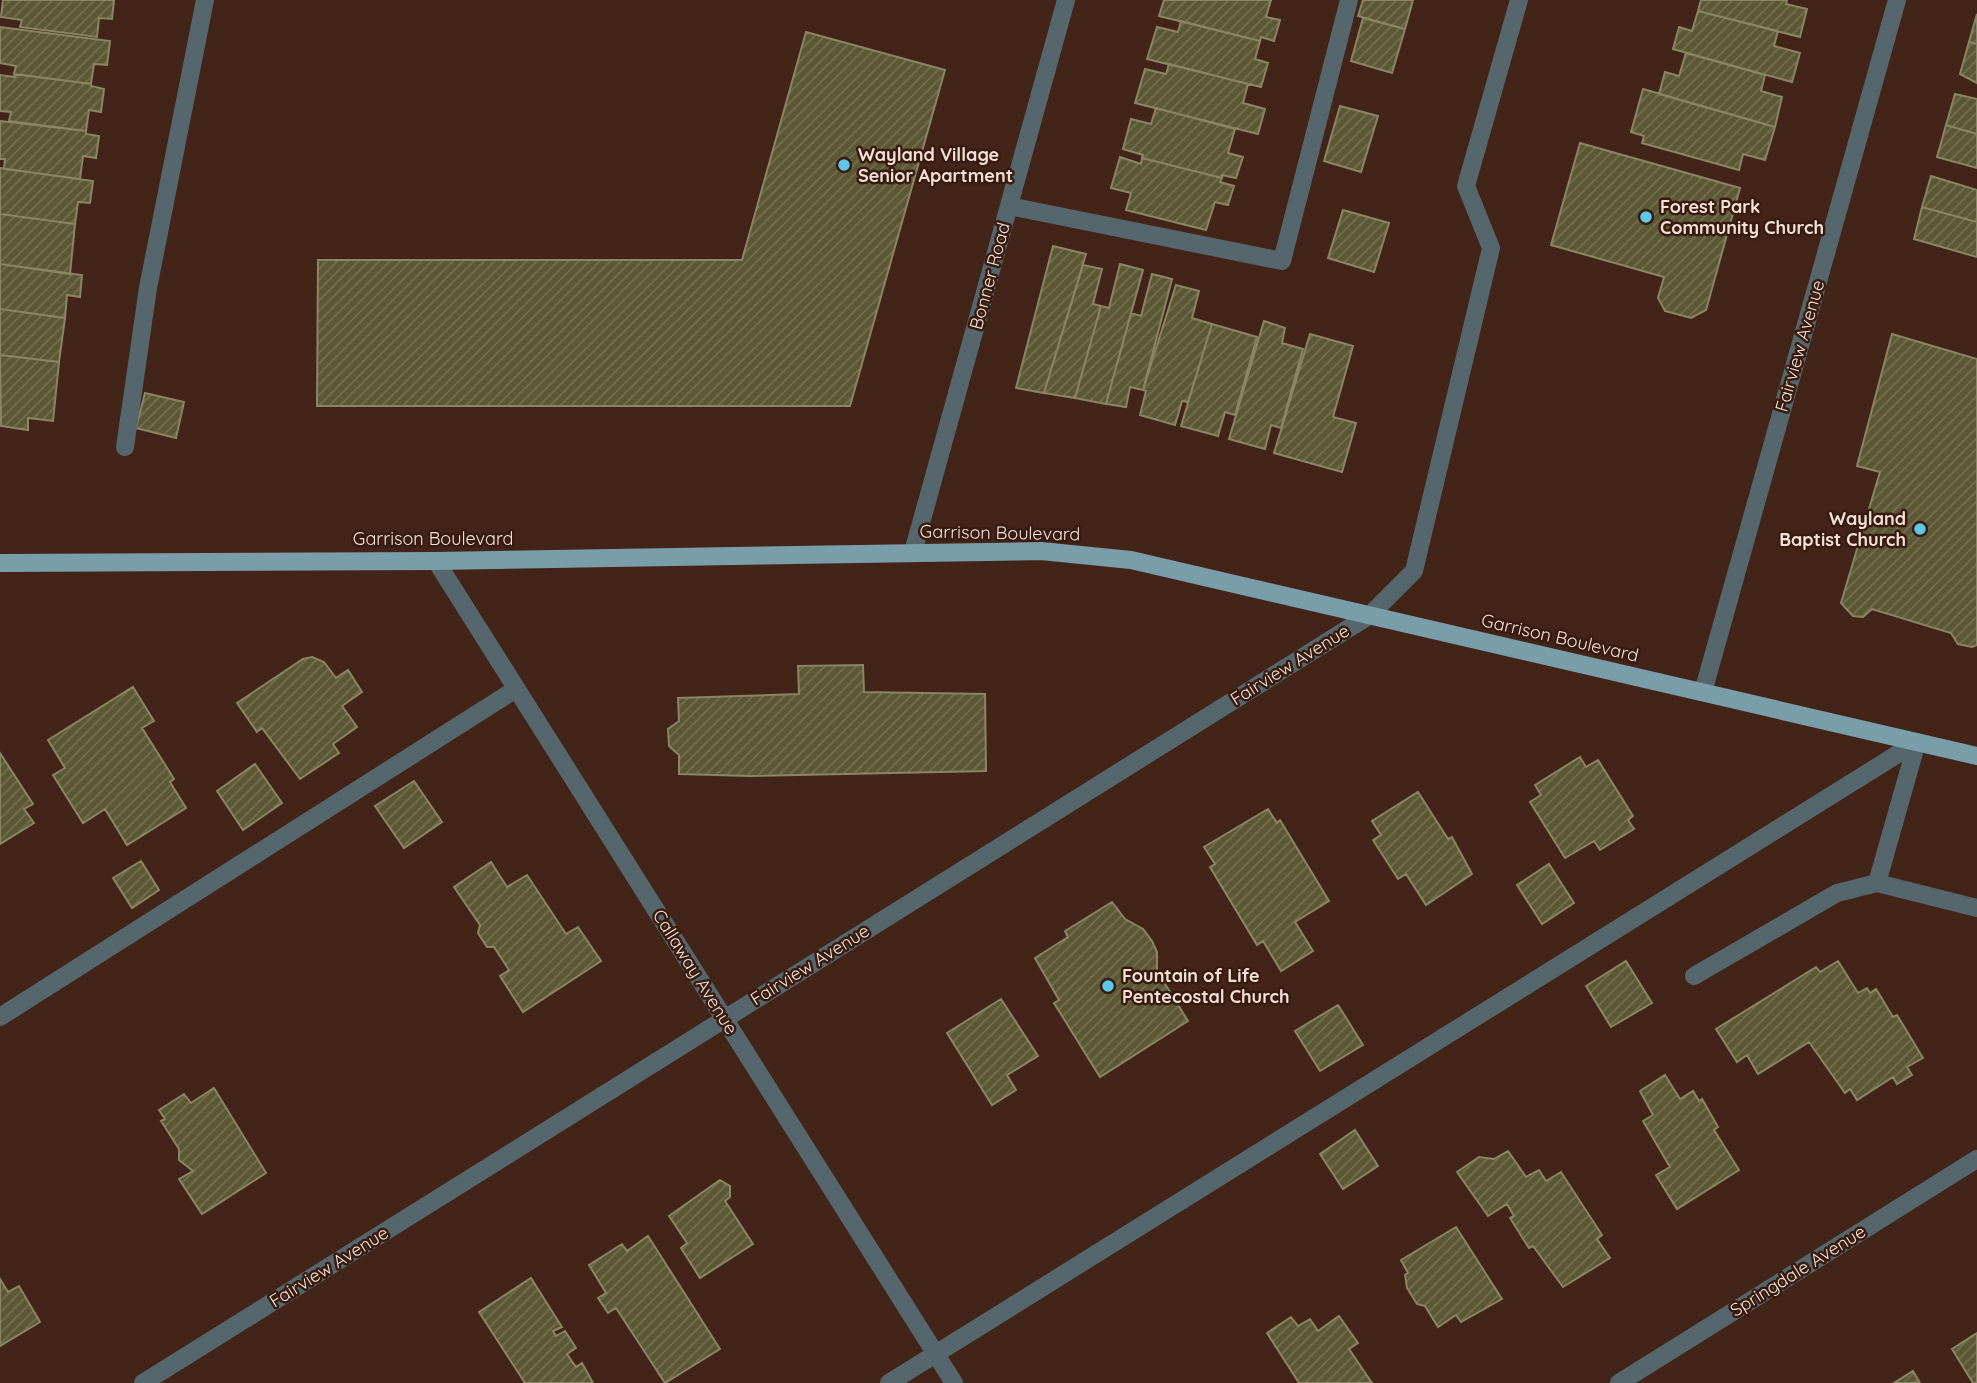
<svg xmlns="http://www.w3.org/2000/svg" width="1977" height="1383" font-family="Quicksand,sans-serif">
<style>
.building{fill:url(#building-hatch);stroke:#8a8562;stroke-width:2}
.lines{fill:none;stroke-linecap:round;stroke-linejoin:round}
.minor{stroke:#55666c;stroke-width:18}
.major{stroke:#7a9daa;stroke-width:18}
.poi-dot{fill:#5dc7e8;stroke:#381b0f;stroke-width:2.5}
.labels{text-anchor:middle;stroke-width:5;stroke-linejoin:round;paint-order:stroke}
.poi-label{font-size:18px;font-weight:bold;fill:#f6e1d9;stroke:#381b0f;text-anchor:start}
.street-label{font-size:18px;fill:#f6e1d9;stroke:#381b0f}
</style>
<defs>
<pattern id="building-hatch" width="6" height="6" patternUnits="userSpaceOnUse" patternTransform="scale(1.75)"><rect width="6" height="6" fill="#5c5735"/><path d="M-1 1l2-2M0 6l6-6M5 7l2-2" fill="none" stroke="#746f52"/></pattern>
</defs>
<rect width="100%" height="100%" fill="#432419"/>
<path class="building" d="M3 0H114L112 19 99 18 97 37 20 27 22 20 1 17Z
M1164 0H1271L1266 17 1280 20 1274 41 1261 37 1260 41 1159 16Z
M1363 0H1413L1405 29 1358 16Z
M1701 0H1787L1786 4 1807 9 1800 37 1698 11Z
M1698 11 1778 31 1774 46 1800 53 1792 82 1673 49 1679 27 1692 31Z
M1977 14V44L1969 42Z
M1363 18 1405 29 1392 73 1351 61Z
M1181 21 1260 41 1255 59 1268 63 1261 87 1147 59 1157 27 1178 32Z
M0 27 110 41 107 65 94 64 91 84 14 74 16 66 0 63Z
M806 32 945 70 850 406H317L318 260H742Z
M1969 42 1977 44V83L1960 74Z
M1686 53 1765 75 1761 91 1782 97 1775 127 1659 94 1665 72 1679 76Z
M1169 64 1248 84 1243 103 1265 109 1258 134 1135 103 1145 69 1166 74Z
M14 74 91 84V86L104 89 101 112 89 110 86 131 9 121 11 112 0 111V75L15 77Z
M1643 89 1775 127 1765 160 1743 154 1739 170 1642 143 1644 136 1631 132Z
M1955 94 1977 99V134L1946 125Z
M1340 106 1378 116 1361 172 1324 161Z
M1156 108 1235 129 1228 153 1243 157 1236 178 1222 175V178L1142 158 1143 155 1123 149 1131 119 1151 124Z
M0 121 86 131V134L99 136 96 158 83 156 80 179 4 169 5 159H0Z
M1946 125 1977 134V168L1937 157Z
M1580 143 1740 188 1706 310 1691 318 1665 311 1658 298 1664 277 1551 245Z
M1120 157 1141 164 1142 158 1222 178 1220 182 1234 186 1228 205 1215 202 1206 230 1126 210 1131 193 1111 188Z
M0 168 93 181 90 203 78 202 75 224 0 214Z
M1931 176 1977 190V222L1922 207Z
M1922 207 1977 222V257L1914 239Z
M1343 210 1389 223 1374 272 1328 258Z
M0 214 75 224 70 274 0 264Z
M1053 246 1086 254 1044 393 1016 388Z
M0 264 82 275 80 297 67 295 65 318 0 309Z
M1120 264 1143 270 1106 404 1075 398 1101 306 1109 308Z
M1083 265 1102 269 1093 304 1101 306 1075 398 1044 393Z
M1152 274 1172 279 1143 390 1130 387 1126 407 1106 404 1131 313 1141 316Z
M1176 285 1199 291 1192 318 1212 324 1188 402 1182 401 1175 425 1140 415 1146 391 1143 390Z
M0 309 65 318 59 362 0 355Z
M1264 321 1285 328 1282 343 1303 349 1281 428 1271 425 1265 449 1229 439Z
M1212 324 1257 337 1235 415 1225 412 1218 436 1181 426Z
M1310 334 1353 346 1333 417 1356 423 1342 472 1274 453Z
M1892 334 1977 359V645L1972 647 1958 644 1951 633 1872 609 1863 617 1853 616 1841 603 1880 472 1857 466Z
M0 355 59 362 53 421 28 418V430L1 426Z
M145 393 184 402 176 438 136 428Z
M312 657 324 662 336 678 348 670 362 692 342 706 357 727 333 744 339 753 300 779 262 728 257 732 237 703 303 659Z
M863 665 864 692 985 694 986 771 750 776 679 774V755L669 746 668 729 679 721 678 698 799 694 798 666Z
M133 687 154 721 142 728 174 779 170 782 186 808 127 845 105 809 83 823 53 775 65 768 48 740Z
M0 753 33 804 24 809 34 823 0 844Z
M1580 757 1586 767 1598 760 1633 816 1628 820 1634 829 1600 850 1594 841 1565 858 1530 802 1541 795 1535 785Z
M255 764 282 803 243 830 217 791Z
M414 781 442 822 404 848 375 806Z
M1418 792 1448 839 1452 837 1472 874 1426 905 1406 874 1398 879 1373 840 1381 835 1372 821Z
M1268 809 1277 823 1280 820 1329 901 1295 922 1313 951 1281 971 1263 941 1257 945 1210 867 1215 864 1204 847Z
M141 861 159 890 132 908 113 878Z
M491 862 507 887 527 875 566 934 578 927 601 961 523 1012 500 976 509 970 494 947H487L478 933 480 925 454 887Z
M1549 864 1574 903 1542 924 1517 885Z
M1112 902 1125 919 1143 929 1152 941 1157 952V971L1188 1021 1100 1077 1054 1003 1059 1000 1035 958 1068 937 1065 931Z
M1626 961 1652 1003 1611 1027 1586 986Z
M1838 961 1858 993 1867 988 1870 993 1876 989 1893 1017 1897 1015 1923 1058 1907 1067 1912 1075 1897 1084 1893 1077 1857 1100 1850 1089 1845 1093 1809 1042 1758 1074 1747 1055 1737 1062 1716 1029 1816 967 1820 972Z
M1001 999 1038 1056 1007 1075 1016 1090 992 1105 947 1033Z
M1338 1005 1363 1045 1320 1071 1295 1031Z
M1665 1075 1680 1099 1693 1091 1699 1101 1702 1099 1718 1127 1714 1130 1739 1170 1677 1209 1656 1175 1670 1167 1643 1121 1653 1115 1640 1091Z
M214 1088 266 1173 202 1214 179 1179 193 1171 179 1160V1149L161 1121 165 1119 159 1110 184 1094 191 1103Z
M1355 1130 1378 1166 1343 1189 1320 1154Z
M1508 1151 1526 1177 1539 1170 1546 1181 1561 1172 1602 1235 1597 1239 1610 1258 1563 1287 1533 1246 1529 1248 1510 1218 1514 1216 1507 1204 1488 1216 1457 1172 1479 1157 1494 1159Z
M720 1180 730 1186V1197L725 1201 753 1244 700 1278 681 1248 687 1243 669 1216Z
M1456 1227 1502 1299 1461 1322 1456 1315 1438 1327 1425 1306 1417 1304 1407 1288 1405 1275 1408 1273 1401 1260Z
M648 1236 720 1349 665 1383 616 1308 608 1313 598 1298 606 1293 589 1265 622 1244 627 1251Z
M531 1278 562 1327 553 1331 556 1336 565 1331 576 1348 567 1354 576 1367 582 1363 593 1383H525L479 1312Z
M0 1279 8 1292 19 1286 40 1322 0 1346Z
M1339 1316 1358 1343 1349 1349 1372 1383H1299L1267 1333 1291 1317 1298 1326 1310 1319 1318 1331Z
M1977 1333V1383H1973L1952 1349Z
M1913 1371 1920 1383H1894Z"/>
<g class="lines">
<path class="minor" d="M1009 206 1282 261 1349 0
M125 447 148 288 205 0
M913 552 1066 0
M436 561 954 1383
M1703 692 1897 0
M1877 883 1977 908
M1694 976 1837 893 1877 883 1917 742
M0 1017 516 689
M143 1383 1370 615 1414 571 1418 554 1491 248 1466 186 1519 0
M889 1383 1917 742
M1619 1383 1977 1159"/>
<path class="major" d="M0 563 436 561 1041 551 1131 560 1977 756"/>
</g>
<g class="poi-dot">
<circle cx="844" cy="165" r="7"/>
<circle cx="1646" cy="217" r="7"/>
<circle cx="1920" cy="529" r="7"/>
<circle cx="1108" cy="986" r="7"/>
</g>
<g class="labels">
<g class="poi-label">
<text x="858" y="161">Wayland Village<tspan x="858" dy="21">Senior Apartment</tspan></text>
<text x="1660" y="213">Forest Park<tspan x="1660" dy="21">Community Church</tspan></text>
<text x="1906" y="525" text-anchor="end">Wayland<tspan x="1906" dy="21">Baptist Church</tspan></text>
<text x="1122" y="982">Fountain of Life<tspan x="1122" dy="21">Pentecostal Church</tspan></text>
</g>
<g class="street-label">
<text transform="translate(990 276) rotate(-75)" y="6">Bonner Road</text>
<text transform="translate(1800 346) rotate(-74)" y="6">Fairview Avenue</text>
<text transform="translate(1000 533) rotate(1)" y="6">Garrison Boulevard</text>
<text x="433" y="545">Garrison Boulevard</text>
<text transform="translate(1560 638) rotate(13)" y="6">Garrison Boulevard</text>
<text transform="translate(1290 665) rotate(-32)" y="6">Fairview Avenue</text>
<text transform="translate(810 965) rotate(-32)" y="6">Fairview Avenue</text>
<text transform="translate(695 972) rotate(58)" y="6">Callaway Avenue</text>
<text transform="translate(329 1267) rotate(-32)" y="6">Fairview Avenue</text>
<text transform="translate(1798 1271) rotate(-32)" y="6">Springdale Avenue</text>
</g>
</g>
</svg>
